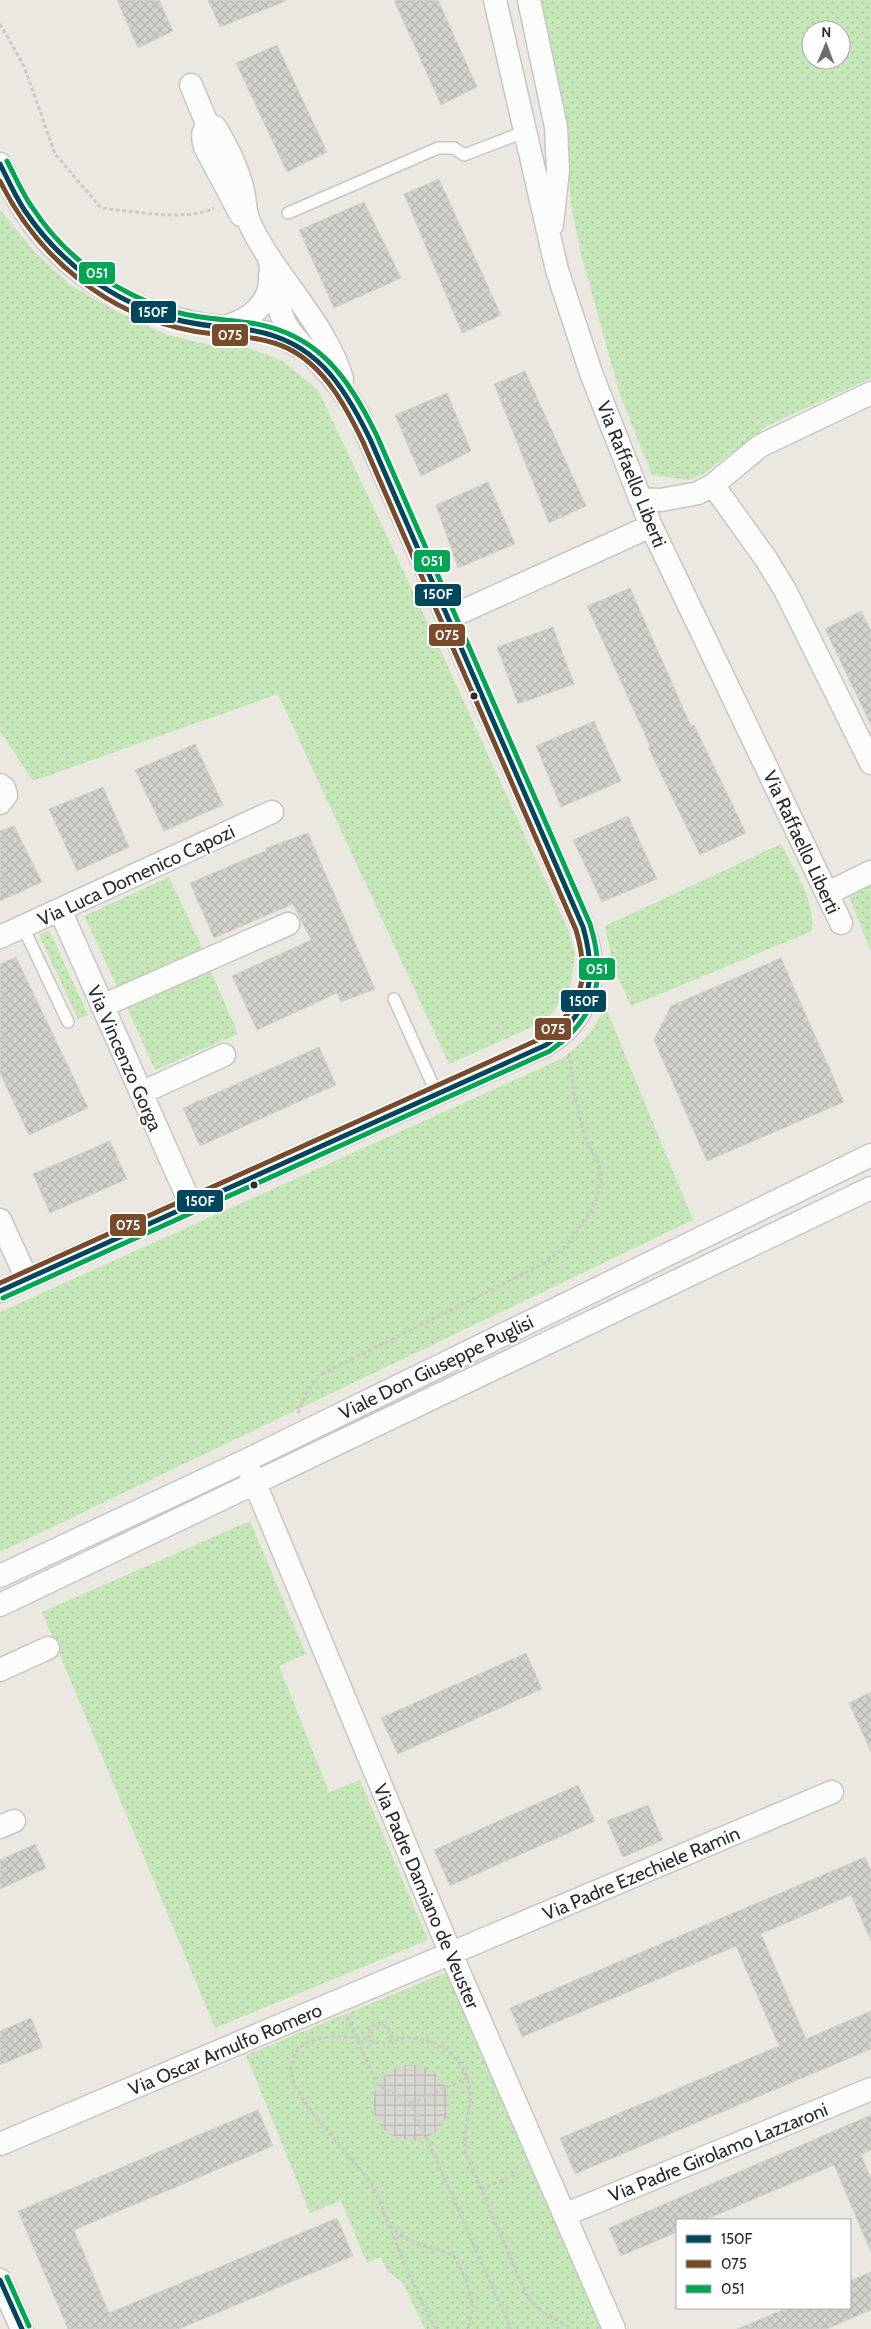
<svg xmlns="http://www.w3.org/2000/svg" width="871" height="2329" font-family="Cabin,sans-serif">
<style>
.grass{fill:url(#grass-dots);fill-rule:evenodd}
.plaza{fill:url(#plaza-grid)}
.building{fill:url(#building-cross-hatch);stroke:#d5d3cd}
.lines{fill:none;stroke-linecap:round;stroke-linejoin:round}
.lane-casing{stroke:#c7c6c6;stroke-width:14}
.street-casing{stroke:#c7c6c6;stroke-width:25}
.path{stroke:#cacac9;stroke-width:3;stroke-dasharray:4 2.5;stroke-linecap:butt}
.lane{stroke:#fcfcfa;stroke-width:11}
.street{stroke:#fcfcfa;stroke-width:22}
.bus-1-casing{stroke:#fff;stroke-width:9}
.bus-2-casing{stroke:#fff;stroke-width:9}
.bus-3-casing{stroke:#fff;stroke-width:9}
.bus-1{stroke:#00475d;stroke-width:5}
.bus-2{stroke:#7a4b2a;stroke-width:5}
.bus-3{stroke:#00a651;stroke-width:5}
.bus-dot{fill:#2b2b2b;stroke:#fff;stroke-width:2}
.labels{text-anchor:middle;stroke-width:4.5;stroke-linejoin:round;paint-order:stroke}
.street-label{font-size:19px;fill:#2b2b2b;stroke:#fff}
.line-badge{stroke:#fff;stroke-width:2}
.badge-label{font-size:14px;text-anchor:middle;font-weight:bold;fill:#fff}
</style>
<defs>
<pattern id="grass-dots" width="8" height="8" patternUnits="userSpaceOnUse" patternTransform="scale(1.25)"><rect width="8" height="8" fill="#c6e7b8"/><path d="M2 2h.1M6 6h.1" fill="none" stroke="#aac69e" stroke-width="1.8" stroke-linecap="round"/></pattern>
<pattern id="plaza-grid" width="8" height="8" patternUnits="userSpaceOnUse" patternTransform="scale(1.25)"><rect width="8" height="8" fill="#d8d6d0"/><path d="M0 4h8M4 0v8" fill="none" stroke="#bab8b3"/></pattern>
<pattern id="building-cross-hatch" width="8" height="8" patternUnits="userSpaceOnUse" patternTransform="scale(1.25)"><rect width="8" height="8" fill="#d3d1cc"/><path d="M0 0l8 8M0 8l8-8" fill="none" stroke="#b5b4af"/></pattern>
</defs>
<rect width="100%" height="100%" fill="#eae8e1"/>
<path class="grass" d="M541 0H871V378L767 426 705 473 689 480 652 475 620 395 581 254 571 205 566 136ZM811 30H841V60H811Z
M0 210 36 253 70 285 120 313 167 335 223 348H248L281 360 318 390 432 632 569 932 575 954 570 988 546 1021 449 1064 278 694 33 781 0 731Z
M781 844C794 871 816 901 812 931L631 1006 613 966 605 926Z
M169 877 205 954 120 993 84 916Z
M871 885V952L848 894Z
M49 930 88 1015 78 1019 39 935Z
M210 969 238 1034 155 1070 126 1005Z
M605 1006 693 1220 0 1552V1312L561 1059C582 1045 594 1030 605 1006Z
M250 1521 306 1654 279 1666 329 1792 360 1780 428 1940 215 2028 42 1612Z
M447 1972 603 2329H425L403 2283 388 2271 380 2257 367 2263 341 2201 310 2213 246 2055Z"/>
<path class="plaza" d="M373 2103a38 38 0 1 1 76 0a38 38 0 1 1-76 0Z"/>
<path class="building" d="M117 0H159L173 31 138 48Z
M208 0H286V1L220 27Z
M394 0H438L477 87 441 105Z
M277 45 327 152 287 172 236 63Z
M439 179 501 315 462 333 404 194Z
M364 202 401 278 334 308 299 230Z
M525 371 586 506 549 523 494 384Z
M447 393 471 451 421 476 395 415Z
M488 482 515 544 458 568 436 505Z
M630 588 691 726 694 725 746 833 700 855 648 747 650 746 587 606Z
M861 611 871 631V725L825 629Z
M553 627 574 684 518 704 497 647Z
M594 721 621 781 561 807 536 746Z
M195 744 223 805 164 831 135 770Z
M103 787 129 847 77 871 49 809Z
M628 816 657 879 602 902 573 840Z
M14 826 42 882 0 901V831Z
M308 833 375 989 341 1002 337 993 257 1030 232 976 311 940 293 904 214 938 190 883 267 850 266 848Z
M16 957 88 1108 29 1135 0 1073V964Z
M781 958 844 1102 707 1161 654 1040 671 1006Z
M319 1047 336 1085 200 1146 183 1108Z
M110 1141 127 1179 50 1213 33 1174Z
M526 1653 542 1689 398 1754 381 1718Z
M871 1692V1752L849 1703Z
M578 1785 595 1821 450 1886 434 1850Z
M648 1805 663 1840 623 1857 607 1821Z
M35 1844 46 1868 0 1889V1860Z
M865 1857 871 1871V1941L851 1895 761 1934 806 2039 871 2011V2049L575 2174 560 2138 779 2046 736 1946 522 2037 510 2008Z
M31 2018 43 2047 0 2065V2031Z
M258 2110 273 2146 74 2230 109 2313 337 2218 353 2256 179 2329H68L18 2211Z
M871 2115V2150L861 2155 871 2179V2252L834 2165 705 2220H677V2232L621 2256 609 2228Z
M871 2272V2310L827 2329H737L787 2308H850V2281Z"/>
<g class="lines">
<defs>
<path id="lane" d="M288 213 438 148H454L464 155 524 132
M23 927 68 1022
M394 999 437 1094"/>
<path id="street" d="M495 0 557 270 591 373 651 526 841 923
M529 0 556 127 558 170 552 225
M191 85 208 126
M208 126 215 127C226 145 237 167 242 187 246 200 244 212 250 224 275 277 326 323 342 379
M208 126C201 132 203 139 205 147L241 215
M0 164C8 179 15 196 25 211 63 271 126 310 195 323 221 329 252 327 278 336 286 339 294 344 302 348
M225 327C249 320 272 304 270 275
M713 485 766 559 785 590 871 763
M640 499 661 500 698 493 713 485 760 446 871 393
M448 618 651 526
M0 785 4 788 6 795 0 803
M828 893 871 872
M60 910 191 1205
M0 937 272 812
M102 1006 288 924
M141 1093 224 1055
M0 1220 27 1279
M0 1291 546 1045C590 1018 600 975 583 927L359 416C349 399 338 383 325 369 311 353 295 342 285 323 275 303 275 280 269 259
M249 1469 451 1954 614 2329
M0 1576 245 1461 871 1155
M0 1605 871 1188
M0 1670 48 1648
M0 1827 14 1821
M0 2144 832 1792
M564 2215 871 2089
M0 2280 22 2329"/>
</defs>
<use href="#lane" class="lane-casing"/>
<use href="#street" class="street-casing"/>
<path class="path" d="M0 24 24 66 55 154 101 208C132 211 187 222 214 208
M298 1413 306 1394 320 1375 545 1263 567 1245 595 1205 601 1181 599 1164 584 1135 574 1093 569 1052
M347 2017 377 2084 411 2103 511 2329
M368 2039 370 2030 375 2024 382 2023 390 2032 393 2041
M411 2103 467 2078
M481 2189 518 2173
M390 2226 400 2235 416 2244 437 2249 454 2256 466 2279 473 2307 468 2329
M436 2329C417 2296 404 2260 389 2226 383 2212 379 2197 371 2184 354 2156 289 2098 291 2068 293 2032 340 2035 365 2039 370 2040 374 2043 379 2043 387 2044 397 2039 405 2038 425 2036 449 2047 460 2064 482 2098 461 2119 465 2152L528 2298 544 2313 572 2329"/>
<use href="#lane" class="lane"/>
<use href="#street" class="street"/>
<defs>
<path id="bus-1" d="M0 164C8 180 15 196 25 211 60 263 111 300 171 318 197 326 224 327 250 330 315 340 343 384 370 439L583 927C598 979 590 1013 546 1045L0 1291
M0 2280 22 2329"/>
<path id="bus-2" d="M0 181C38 258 107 315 193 331 224 337 259 334 289 349 325 367 346 407 363 442L576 930C590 977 583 1009 542 1038L0 1283"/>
<path id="bus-3" d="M3 1298 550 1051C597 1018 607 979 590 924L377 436C349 378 318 333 251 323 225 319 198 319 172 311 115 292 65 258 32 207 22 193 15 176 7 161
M7 2277 29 2326"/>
</defs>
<use href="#bus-1" class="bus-1-casing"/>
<use href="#bus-2" class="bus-2-casing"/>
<use href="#bus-3" class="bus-3-casing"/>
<use href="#bus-1" class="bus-1"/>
<use href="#bus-2" class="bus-2"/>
<use href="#bus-3" class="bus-3"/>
</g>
<g class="bus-dot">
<circle cx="474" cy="696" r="4.5"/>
<circle cx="254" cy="1185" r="4.5"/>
</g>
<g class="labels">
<g class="street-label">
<text transform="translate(632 474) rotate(68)" y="7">Via Raffaello Liberti</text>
<text transform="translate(802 842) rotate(65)" y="7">Via Raffaello Liberti</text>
<text transform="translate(136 875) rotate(-25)" y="7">Via Luca Domenico Capozi</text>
<text transform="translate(125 1058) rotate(66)" y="7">Via Vincenzo Gorga</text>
<text transform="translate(436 1367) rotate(-26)" y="7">Viale Don Giuseppe Puglisi</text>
<text transform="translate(641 1873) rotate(-23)" y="7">Via Padre Ezechiele Ramin</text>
<text transform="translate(427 1896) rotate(67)" y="7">Via Padre Damiano de Veuster</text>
<text transform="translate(225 2049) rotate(-23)" y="7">Via Oscar Arnulfo Romero</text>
<text transform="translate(718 2152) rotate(-22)" y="7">Via Padre Girolamo Lazzaroni</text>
</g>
</g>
<g class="line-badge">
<rect x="78" y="261" width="38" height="24" rx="5" fill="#00a651"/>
<rect x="130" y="300" width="47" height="24" rx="5" fill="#00475d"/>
<rect x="211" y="323" width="38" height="24" rx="5" fill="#7a4b2a"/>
<rect x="413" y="549" width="38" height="24" rx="5" fill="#00a651"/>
<rect x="414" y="583" width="48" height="24" rx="5" fill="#00475d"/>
<rect x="428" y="623" width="38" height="24" rx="5" fill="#7a4b2a"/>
<rect x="578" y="957" width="38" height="24" rx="5" fill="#00a651"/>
<rect x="560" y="989" width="47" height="24" rx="5" fill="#00475d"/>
<rect x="534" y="1017" width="38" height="24" rx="5" fill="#7a4b2a"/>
<rect x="176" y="1189" width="48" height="24" rx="5" fill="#00475d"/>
<rect x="109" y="1213" width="38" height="24" rx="5" fill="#7a4b2a"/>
</g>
<g class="badge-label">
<text x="97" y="278">051</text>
<text x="153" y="317">150F</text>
<text x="230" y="340">075</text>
<text x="432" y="566">051</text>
<text x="438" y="599">150F</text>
<text x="447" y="640">075</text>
<text x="597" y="974">051</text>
<text x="584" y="1006">150F</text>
<text x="553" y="1034">075</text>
<text x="200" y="1206">150F</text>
<text x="128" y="1230">075</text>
</g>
<rect x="676" y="2219" width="175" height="90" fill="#ffffff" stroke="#aaaaaa"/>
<rect x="686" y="2235" width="25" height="8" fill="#00475d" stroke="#aaaaaa"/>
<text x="721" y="2244" font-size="15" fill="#2b2b2b">150F</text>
<rect x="686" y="2260" width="25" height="8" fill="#7a4b2a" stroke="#aaaaaa"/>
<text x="721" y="2269" font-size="15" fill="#2b2b2b">075</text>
<rect x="686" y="2285" width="25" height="8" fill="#00a651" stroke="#aaaaaa"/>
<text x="721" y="2294" font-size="15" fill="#2b2b2b">051</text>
<g transform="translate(826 45) rotate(1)"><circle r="24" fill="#ffffff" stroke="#aaaaaa"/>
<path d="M0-4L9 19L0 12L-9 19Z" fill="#6e6d6b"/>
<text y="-8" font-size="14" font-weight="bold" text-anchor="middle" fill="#2b2b2b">N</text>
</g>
</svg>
